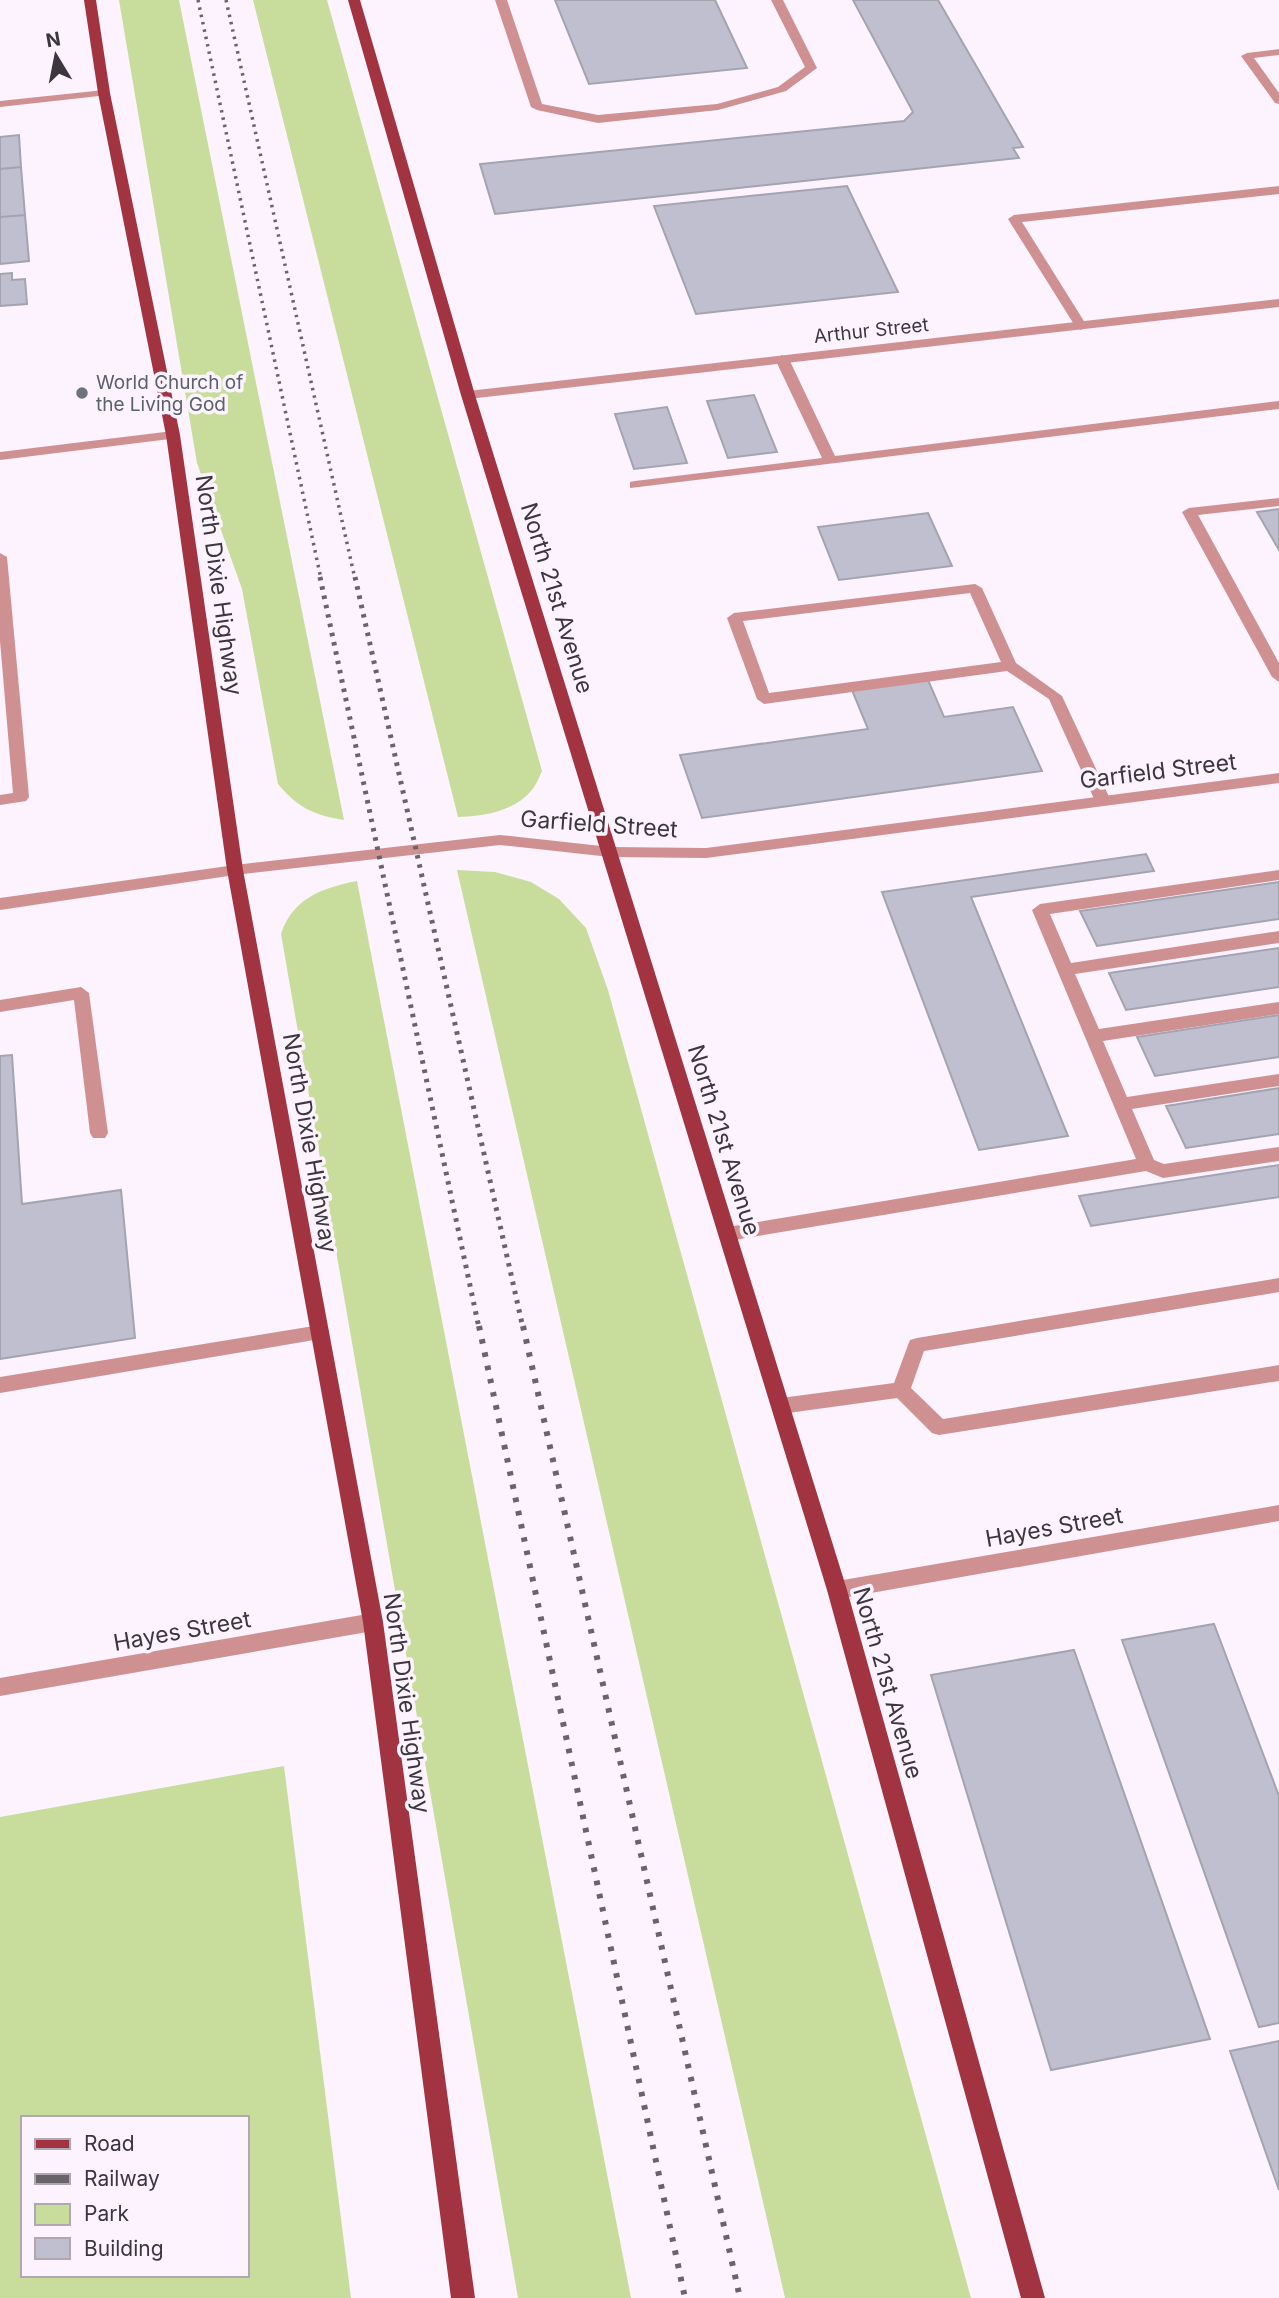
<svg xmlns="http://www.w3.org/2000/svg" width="1279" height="2298" font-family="Inter,sans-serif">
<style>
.green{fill:#c8dd9c;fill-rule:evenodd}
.building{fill:#bfbfcf;stroke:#a4a3b2;stroke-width:2}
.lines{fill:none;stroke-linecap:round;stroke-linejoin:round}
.lane{fill:#cf9092;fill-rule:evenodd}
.street{fill:#cf9092;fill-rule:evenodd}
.primary{fill:#a23340;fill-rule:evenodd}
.rail-far2{stroke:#69646a;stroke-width:3.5;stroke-dasharray:2.5 5;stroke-linecap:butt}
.rail-far1{stroke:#69646a;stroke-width:5;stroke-dasharray:3.5 6;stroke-linecap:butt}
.rail{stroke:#69646a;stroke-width:6;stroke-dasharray:4.5 9;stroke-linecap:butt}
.worship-dot{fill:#6b7280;stroke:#fcf3fe;stroke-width:2.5}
.labels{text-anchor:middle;stroke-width:7;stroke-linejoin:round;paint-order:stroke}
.far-street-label{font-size:19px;fill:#3b373c;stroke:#fcf3fe}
.far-worship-label{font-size:19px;fill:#5b616d;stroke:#fcf3fe;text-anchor:start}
.street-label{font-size:23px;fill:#3b373c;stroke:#fcf3fe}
</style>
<rect width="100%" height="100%" fill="#fcf3fe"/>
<path class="green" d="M119 0H179L344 820C314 815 298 808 278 784L242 589 197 463Z
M253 0H327L542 771C539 777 536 786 531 791 513 812 483 816 458 817Z
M457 870 495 872 531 882 559 899 586 928 608 990 971 2298H785Z
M357 881 631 2298H518L281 934C293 898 322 888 357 881Z
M284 1766 351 2298H0V1817ZM23 2118H247V2275H23Z"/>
<path class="building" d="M555 0H715L747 68 589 84Z
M853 0H938L1023 147 1013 148 1019 158 495 214 480 164 904 121 913 112Z
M19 135 21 167 0 169V137Z
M21 167 25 215 0 217V169Z
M847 186 898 292 696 314 654 206Z
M25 215 29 261 0 264V217Z
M12 273V280L25 279 27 304 0 306V274Z
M754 395 777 452 728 458 707 401Z
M667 407 687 463 634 469 615 414Z
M1279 509V550L1257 512Z
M928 513 952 566 839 580 818 527Z
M928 680 944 717 1013 707 1042 771 702 818 680 755 868 729 852 690Z
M1146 854 1154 871 971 897 1068 1136 979 1150 882 892Z
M1279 882V919L1097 946 1080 911Z
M1279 948V987L1126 1010 1109 973Z
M1279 1015V1057L1155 1076 1137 1037Z
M12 1055 22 1204 121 1190 135 1338 0 1359V1056Z
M1279 1088V1134L1186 1148 1166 1106Z
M1279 1165V1197L1091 1226 1079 1196Z
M1214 1624 1279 1796V2023L1259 2027 1122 1640Z
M1074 1650 1210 2039 1051 2070 931 1675Z
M1279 2041V2190L1230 2051Z"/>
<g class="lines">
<path class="lane" d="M495 0H507L542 104 598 115 717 104 778 87 805 67 771 0H783L817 68 786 91 718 110 598 123 537 110 531 107Z
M1279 49V55L1254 58 1279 93V104L1275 103 1241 56 1247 53Z
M1279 186V194L1022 222 1087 326 1081 330 1075 326 1008 219 1014 215Z
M782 355 789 359 835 456 1279 401V409L630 488V482L635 481 822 458 775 359Z
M1279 498V506L1198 515 1279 663V682L1272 677 1182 512 1189 508Z
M0 553 7 557 29 797 26 801 0 805V795L13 793 0 641Z
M975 584 982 588 1016 663 1062 696 1111 801 1108 805H1098L1095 801 1049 699 1007 671 764 704 757 699 727 618 734 613ZM970 593 1001 662 769 693 743 621Z
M1279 870V880L1050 914 1071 963 1279 931V943L1075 974 1099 1029 1279 1002V1014L1103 1041 1127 1097 1279 1074V1086L1132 1109 1154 1160 1164 1164 1279 1147V1161L1163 1178 1146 1171 728 1241 722 1239 719 1234 722 1229 728 1227 1136 1159 1032 910 1040 904Z
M81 987 89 993 108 1133 105 1138H93L90 1133 74 1000 0 1012V1000Z
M1279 1278V1292L924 1351 911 1388 943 1419 1279 1365V1381L939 1435 932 1433 897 1398 781 1414 774 1411 772 1406 774 1401 781 1398 894 1383 908 1345 910 1340 917 1338Z
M320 1325 327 1327 329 1332 327 1337 320 1339 0 1393V1377Z"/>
<path class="street" d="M104 90 110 93 108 95 0 107V101Z
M1279 299V307L468 399 461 395 468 391Z
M173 431 180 435 178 438 0 460V452Z
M1279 773V783L706 858 610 857 500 845 235 875 0 910V898L235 865 500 835 610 847 706 848Z
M1279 1505V1521L837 1599 830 1596 827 1590 830 1584 837 1581Z
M373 1613 380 1616 383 1622 380 1628 373 1631 0 1696V1678Z"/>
<path class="primary" d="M84 0H96L110 93 180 435 243 870 383 1622 475 2298H451L363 1622 227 870 166 435 98 93Z
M348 0H360L475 395 847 1590 1045 2298H1021L827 1590 461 395Z"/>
<path class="rail-far2" d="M198 0 321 579
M226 0 355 579"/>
<path class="rail-far1" d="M320 577 479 1328
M355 577 523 1328"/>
<path class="rail" d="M479 1326 685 2298
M523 1326 740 2298"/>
</g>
<circle class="worship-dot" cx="82" cy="393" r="7"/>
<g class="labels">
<g class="far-street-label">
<text transform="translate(871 330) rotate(-6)" y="7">Arthur Street</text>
</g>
<g class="far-worship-label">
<text x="96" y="389">World Church of<tspan x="96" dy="22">the Living God</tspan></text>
</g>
<g class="street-label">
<text transform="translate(219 585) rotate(82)" y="8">North Dixie Highway</text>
<text transform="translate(557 598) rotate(73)" y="8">North 21st Avenue</text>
<text transform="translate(1158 771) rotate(-7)" y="8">Garfield Street</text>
<text transform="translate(599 824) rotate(4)" y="8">Garfield Street</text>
<text transform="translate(724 1140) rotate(73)" y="8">North 21st Avenue</text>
<text transform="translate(310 1143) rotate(80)" y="8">North Dixie Highway</text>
<text transform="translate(1054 1527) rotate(-10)" y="8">Hayes Street</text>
<text transform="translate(182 1631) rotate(-10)" y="8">Hayes Street</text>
<text transform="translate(888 1683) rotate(74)" y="8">North 21st Avenue</text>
<text transform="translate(407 1703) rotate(82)" y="8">North Dixie Highway</text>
</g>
</g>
<rect x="21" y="2116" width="228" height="161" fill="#fcf3fe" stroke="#afa8b0" stroke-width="2"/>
<rect x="35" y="2139" width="35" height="10" fill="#a23340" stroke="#afa8b0" stroke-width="2"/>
<text x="84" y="2151" font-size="21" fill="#3b373c">Road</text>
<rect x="35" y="2174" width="35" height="10" fill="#69646a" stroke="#afa8b0" stroke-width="2"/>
<text x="84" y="2186" font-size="21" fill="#3b373c">Railway</text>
<rect x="35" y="2204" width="35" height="21" fill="#c8dd9c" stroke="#afa8b0" stroke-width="2"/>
<text x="84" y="2221" font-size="21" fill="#3b373c">Park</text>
<rect x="35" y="2238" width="35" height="21" fill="#bfbfcf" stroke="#afa8b0" stroke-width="2"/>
<text x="84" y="2256" font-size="21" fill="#3b373c">Building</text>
<g transform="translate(56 56) rotate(350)" stroke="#fcf3fe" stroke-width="5" paint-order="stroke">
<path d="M0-5L12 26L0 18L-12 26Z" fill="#3b373c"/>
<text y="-10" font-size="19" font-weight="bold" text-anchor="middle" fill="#3b373c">N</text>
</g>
</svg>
